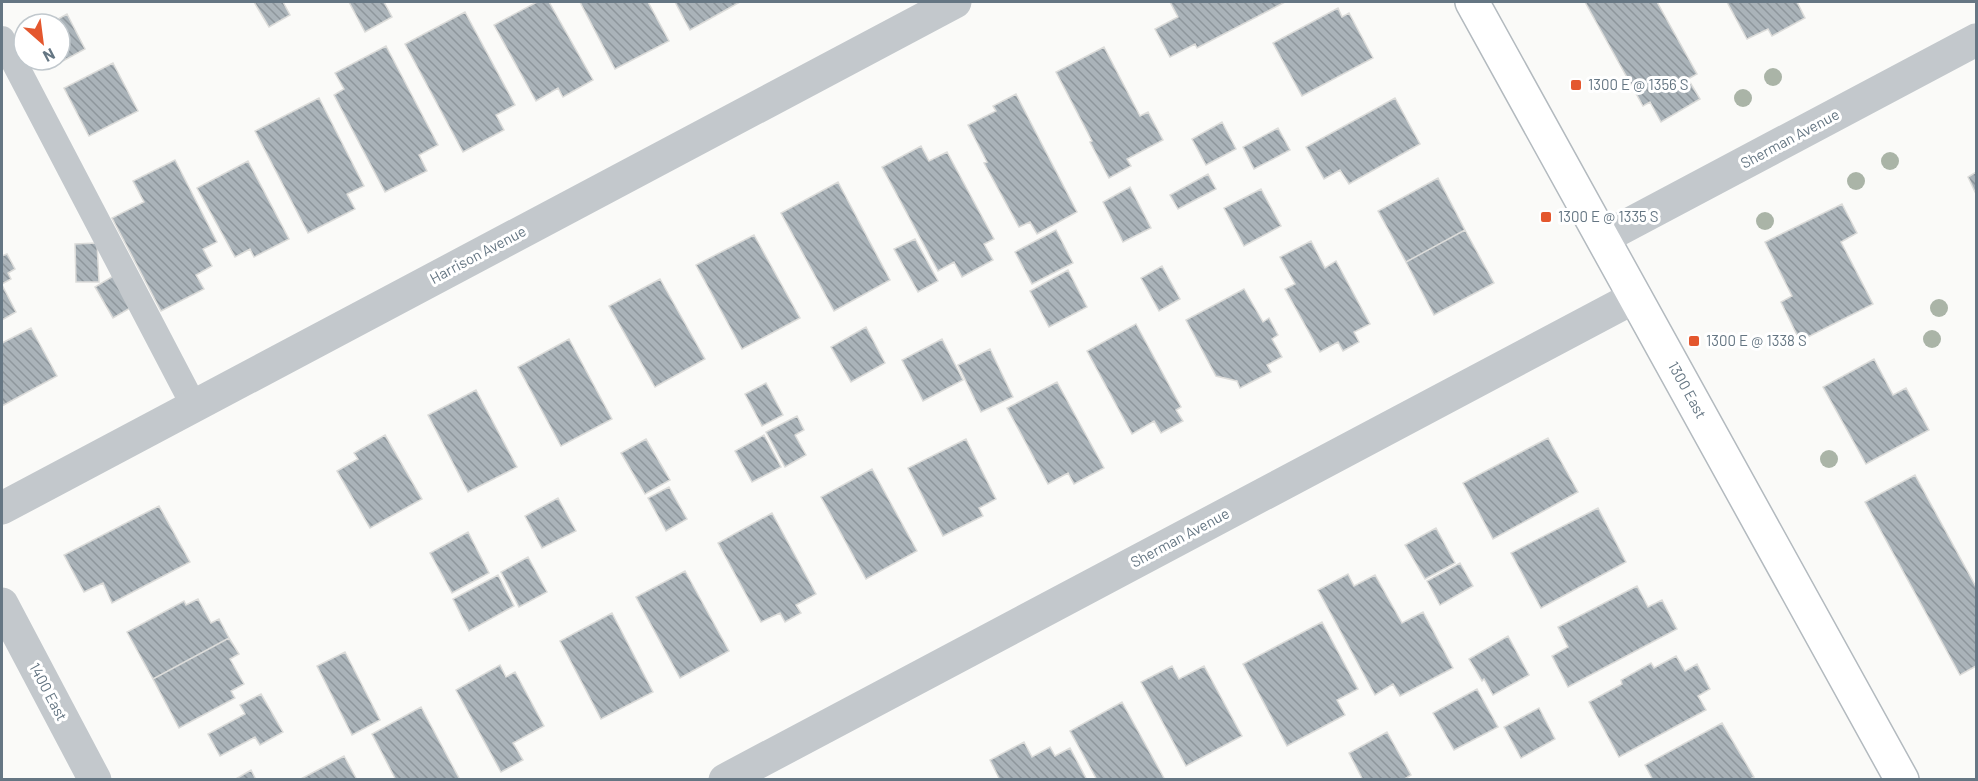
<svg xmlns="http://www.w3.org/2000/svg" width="1978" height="781" font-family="Barlow,sans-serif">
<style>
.building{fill:url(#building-back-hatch);stroke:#dcdcda;stroke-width:1.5}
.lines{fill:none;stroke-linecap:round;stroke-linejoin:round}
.secondary-casing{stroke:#b3babf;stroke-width:36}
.lane{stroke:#c3c8cc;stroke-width:26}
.street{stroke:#c3c8cc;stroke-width:33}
.secondary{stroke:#fff;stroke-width:33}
.tree{fill:#aab4a7}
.poi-dot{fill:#e4572e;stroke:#fff;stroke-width:2}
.labels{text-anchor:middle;stroke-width:6;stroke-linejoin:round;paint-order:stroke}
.poi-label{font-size:15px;fill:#657683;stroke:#fff;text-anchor:start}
.street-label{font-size:15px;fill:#657683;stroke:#fff}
</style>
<defs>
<pattern id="building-back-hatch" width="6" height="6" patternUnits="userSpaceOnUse" patternTransform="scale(1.5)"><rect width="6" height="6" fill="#aab3b9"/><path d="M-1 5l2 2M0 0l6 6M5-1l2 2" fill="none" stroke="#8e969c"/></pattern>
</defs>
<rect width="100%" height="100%" fill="#fafaf8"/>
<path class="building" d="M254 2H283L290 15 269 27Z
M349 2H384L392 17 365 32Z
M537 2H549L593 80 563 97 558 88 536 101 494 25Z
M580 2H648L669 41 615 69Z
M675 2H740L690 30Z
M1170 2H1285L1197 48 1195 44 1170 57 1155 29 1178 17Z
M1585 2H1657L1697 74 1688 79 1700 99 1661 122 1650 102 1643 106Z
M1727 2H1797L1805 18 1772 36 1768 29 1747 39Z
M1338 8 1342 17 1349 13 1373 58 1302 96 1273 43Z
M465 12 515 105 496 115 504 130 463 152 405 44Z
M67 14 85 49 52 67 49 60H60V24H49Z
M386 46 438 145 419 155 427 171 385 192 334 95 344 89 335 73Z
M1104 47 1140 116 1148 112 1163 140 1127 159 1131 166 1109 178 1090 142 1092 141 1056 72Z
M113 63 138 111 89 136 64 88Z
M1016 94 1077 212 1037 234 1030 222 1019 227 984 163 987 162 968 125 996 111 993 106Z
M319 98 364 186 347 194 355 209 308 233 255 131Z
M1395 98 1420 144 1349 184 1340 170 1324 179 1306 147Z
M1222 122 1236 149 1206 165 1192 139Z
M1278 128 1290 150 1254 169 1243 147Z
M921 146 929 161 947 152 994 239 984 244 993 260 962 277 954 262 938 271 882 167Z
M175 160 217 242 203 249 212 266 196 275 204 289 161 311 112 218 144 202 133 181Z
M248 161 289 239 254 257 250 249 235 257 197 188Z
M1976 172V194L1968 177Z
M1208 174 1216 189 1178 209 1170 195Z
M1438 178 1465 230 1406 262 1378 211Z
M838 182 890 280 834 311 781 213Z
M1130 187 1151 228 1123 242 1103 202Z
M1261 189 1281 226 1244 246 1224 208Z
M1842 204 1857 233 1841 242 1873 304 1800 341 1781 302 1792 296 1765 242Z
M1056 230 1073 263 1032 284 1015 252Z
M1465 230 1494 283 1434 315 1406 262Z
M754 235 800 318 742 349 696 265Z
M915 239 938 281 918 292 894 249Z
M1311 241 1325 268 1336 261 1370 324 1354 332 1359 342 1343 351 1338 342 1320 352 1285 289 1295 284 1280 257Z
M97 243 99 282H76L75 244Z
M2 254V256L7 254 15 269 8 273 11 279 2 284Z
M1162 266 1180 299 1159 311 1141 278Z
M1068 270 1087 307 1049 327 1030 291Z
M115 275 132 307 113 318 95 287Z
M660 279 705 359 655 387 609 306Z
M2 285 16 312 2 320Z
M1244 289 1263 322 1269 318 1278 335 1272 339 1282 357 1267 365 1271 372 1240 388 1237 381 1216 376 1186 320Z
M1136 324 1181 407 1176 410 1183 421 1161 433 1154 421 1132 434 1087 351Z
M866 327 885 363 851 382 831 347Z
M31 328 57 376 2 406V343Z
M569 339 612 419 561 446 518 367Z
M942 339 963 380 923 401 902 360Z
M990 349 1013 397 981 412 958 365Z
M1874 359 1893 395 1906 388 1929 430 1866 464 1823 387Z
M1057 382 1104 468 1074 484 1068 473 1048 484 1007 408Z
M766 383 783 415 762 426 745 394Z
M476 390 517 467 468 492 428 415Z
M797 416 804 430 795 435 806 455 785 467 766 432Z
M385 435 422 499 370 528 337 471 358 459 354 453Z
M764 435 781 467 752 482 735 451Z
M1548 438 1578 492 1493 539 1463 483Z
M646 439 670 480 645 494 621 453Z
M966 439 996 499 979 508 983 516 943 536 908 468Z
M872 469 917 551 866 579 821 497Z
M1915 475 1976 587V666L1960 675 1865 502Z
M669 487 687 519 666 531 648 498Z
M558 498 576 531 542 548 525 516Z
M159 506 190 562 112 603 103 583 84 592 64 555Z
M1598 508 1626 562 1541 608 1511 553Z
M772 513 816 594 796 605 801 613 785 622 780 613 761 622 718 543Z
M1436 528 1455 563 1425 579 1405 545Z
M468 532 489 573 452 593 430 553Z
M528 557 547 592 519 607 501 572Z
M1460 563 1473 586 1440 605 1427 581Z
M685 571 729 651 680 678 636 597Z
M1348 574 1354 586 1375 575 1402 623 1423 612 1453 668 1400 696 1393 684 1375 695 1318 590Z
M498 575 514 606 469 631 453 599Z
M1637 586 1648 607 1662 600 1677 629 1568 687 1552 656 1568 647 1558 627Z
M198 599 211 623 219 619 229 638 153 679 127 632 184 601 186 605Z
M612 613 653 692 601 719 560 641Z
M1322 622 1358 689 1337 700 1345 715 1287 746 1243 664Z
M1508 636 1529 675 1493 695 1484 679 1482 681 1469 659Z
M229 638 239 654 230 659 244 684 231 691 235 698 179 728 153 679Z
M345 652 380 720 352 735 317 666Z
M1676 656 1685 671 1697 664 1710 689 1698 696 1706 710 1619 757 1589 702 1622 684 1621 680 1651 663 1654 668Z
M500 665 506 677 515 672 544 726 513 743 523 760 501 772 456 690Z
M1172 666 1179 679 1204 666 1242 736 1186 766 1141 682Z
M1477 689 1498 727 1454 750 1433 713Z
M261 694 283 732 260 745 255 737 220 756 208 734 245 714 240 705Z
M1122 702 1165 780H1097L1070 731Z
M421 707 460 780H396L372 734Z
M1539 708 1555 739 1521 758 1504 727Z
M1722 723 1754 777 1749 780H1653L1645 765Z
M1387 732 1411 775 1403 780H1363L1349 753Z
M1024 742 1032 757 1050 747 1055 756 1070 748 1087 780H1000L990 760Z
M344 756 357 780H299Z
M251 770 256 780H234Z"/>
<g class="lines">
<defs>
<path id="secondary" d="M1472 2 1902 780"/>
</defs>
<use href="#secondary" class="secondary-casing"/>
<path class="lane" d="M2 39 194 406"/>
<path class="street" d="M1603 238 1976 40
M2 508 955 2
M2 604 95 780
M725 780 1635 297"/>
<use href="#secondary" class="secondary"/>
</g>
<g class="tree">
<circle cx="1773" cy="77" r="9"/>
<circle cx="1743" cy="98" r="9"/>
<circle cx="1890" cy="161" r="9"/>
<circle cx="1856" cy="181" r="9"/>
<circle cx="1765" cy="221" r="9"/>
<circle cx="1939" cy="308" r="9"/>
<circle cx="1932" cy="339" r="9"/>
<circle cx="1829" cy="459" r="9"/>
</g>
<g class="poi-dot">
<rect x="1570" y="79" width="12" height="12" rx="3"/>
<rect x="1540" y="211" width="12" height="12" rx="3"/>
<rect x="1688" y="335" width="12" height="12" rx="3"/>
</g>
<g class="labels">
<g class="poi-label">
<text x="1588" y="90">1300 E @ 1356 S</text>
<text x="1558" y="222">1300 E @ 1335 S</text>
<text x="1706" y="346">1300 E @ 1338 S</text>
</g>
<g class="street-label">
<text transform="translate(1790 139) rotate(-28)" y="5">Sherman Avenue</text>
<text transform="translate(478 255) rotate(-28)" y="5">Harrison Avenue</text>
<text transform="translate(1687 390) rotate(61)" y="5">1300 East</text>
<text transform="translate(1180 538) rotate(-28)" y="5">Sherman Avenue</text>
<text transform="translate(48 692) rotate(62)" y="5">1400 East</text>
</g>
</g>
<rect width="1978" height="781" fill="none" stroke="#657683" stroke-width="6"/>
<g transform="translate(42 42) rotate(152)"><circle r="28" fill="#ffffff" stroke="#c1c8cd" stroke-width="1.5"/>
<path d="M0-4.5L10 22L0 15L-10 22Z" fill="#e4572e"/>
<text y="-9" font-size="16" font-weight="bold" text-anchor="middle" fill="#657683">N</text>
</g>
</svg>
